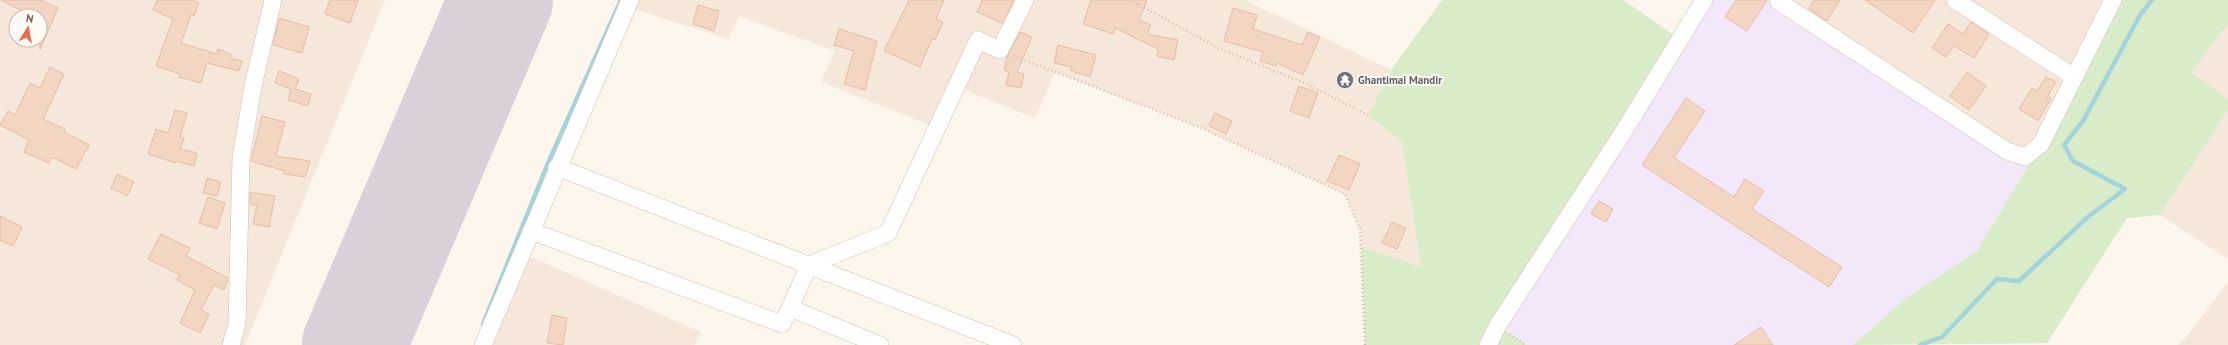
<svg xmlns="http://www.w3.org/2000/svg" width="2228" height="345" font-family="'PT Sans',sans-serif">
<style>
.residential{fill:#f5e8da;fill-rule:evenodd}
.education{fill:#f3e8fa}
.green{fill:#d8ecc9}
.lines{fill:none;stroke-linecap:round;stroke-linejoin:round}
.stream{stroke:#a5d3da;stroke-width:4.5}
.runway{stroke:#dbcfda;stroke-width:104}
.building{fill:#f3d5c3;stroke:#e6bba3}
.street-casing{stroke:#d1beb0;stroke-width:18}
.path{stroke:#d9b8a5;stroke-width:2.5;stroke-dasharray:1 3;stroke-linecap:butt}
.street{stroke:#fff;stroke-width:17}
.labels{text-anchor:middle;stroke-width:4;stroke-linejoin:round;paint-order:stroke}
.worship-label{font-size:11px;font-weight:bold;fill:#5b616d;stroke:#fffaf3;text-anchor:start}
</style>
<rect width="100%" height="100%" fill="#fdf6ec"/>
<path class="residential" d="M0 0H385L245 345H0ZM16 16H40V40H16Z
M630 0H1245L1391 70 1368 115 1402 142 1421 268 1361 247 1360 229 1345 194 1199 127 1055 72 1035 118 957 87 937 128 821 82 835 51 739 16 728 39 627 7Z
M1776 0H2113L2025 157Z
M2228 24V99L2190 72Z
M2228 110V259L2160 215Z
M522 253 701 332 695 345H483Z
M2228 282V345H2178L2186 337Z"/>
<path class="education" d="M1704 0H1776L2007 151 2041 144 1977 251 1905 299 1853 345H1526L1498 325Z"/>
<path class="green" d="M1442 0H1623L1680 39 1498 325 1526 345H1365L1361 247 1421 267 1402 142 1368 115 1391 70Z
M2113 0H2228V24L2191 72 2228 99V110L2160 215 2127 218 2047 343 1853 345 1905 299 1977 251 2041 144Z"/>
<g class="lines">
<path class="stream" d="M483 324 548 163 621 0
M1920 345 1942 337 1997 279 2019 281 2089 216 2125 189 2073 161 2064 145 2083 121 2140 15 2152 0"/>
<path class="runway" d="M354 345 501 0"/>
</g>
<path class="building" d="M1 0H41L58 8 40 50V16H20L22 11Z
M157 0H192L199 3 194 16 191 15 181 43 217 54 218 49 231 54 230 58 242 61 239 71 207 63 201 83 179 77 180 74 156 66 173 19 153 10Z
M330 0H358L350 23 325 14Z
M909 0H944L936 19 943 22 935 40 932 39 920 67 884 51Z
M982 0H1014L1002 23 977 12Z
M1091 0H1147L1139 20 1151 25 1147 34 1178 40 1174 60 1157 56 1158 49 1115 28 1113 34 1083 24Z
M1736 0H1767L1747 31 1725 17Z
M1814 0H1840L1827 21 1809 9Z
M1865 0H1935L1913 33Z
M698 5 719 11 714 31 693 24Z
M1233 8 1257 15 1253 29 1302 45 1308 32 1320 37 1303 75 1277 63 1276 66 1260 61 1263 52 1224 41Z
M279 18 309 27 302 53 273 45Z
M1971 22 1989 34 1974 58 1954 46 1946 57 1932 48 1948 24 1963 34Z
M839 29 877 41 865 90 844 84 854 51 834 45Z
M1020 32 1032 37 1017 72 1024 74 1021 88 1006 85 1009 72 1004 70 1007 57Z
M1058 45 1096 55 1090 77 1071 71 1072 67 1054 63Z
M50 67 64 74 43 119 65 129 64 132 89 145 76 169 52 157 49 163 24 152 29 140 0 125 8 111 15 115 30 83 40 88Z
M279 71 299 79 295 89 311 94 308 106 288 100 291 89 275 83Z
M1967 72 1986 86 1969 110 1950 96Z
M2046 77 2056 82 2047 97 2051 99 2038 121 2019 109 2032 88 2037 91Z
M1299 86 1318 93 1309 118 1290 111Z
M1686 98 1705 111 1674 158 1734 197 1745 179 1764 191 1752 209 1842 267 1829 287 1642 165Z
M175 110 187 113 180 137 184 138 180 149 197 153 194 166 176 161V163L148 154 156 129 168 133Z
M1215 113 1232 121 1226 134 1209 126Z
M262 116 285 122 276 156 310 161 305 177 284 174V171L251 161Z
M1339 155 1360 164 1349 190 1327 181Z
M117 174 134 182 127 196 111 188Z
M207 178 221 182 217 196 203 193Z
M250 192 275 196 269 227 253 224 257 206 250 204Z
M208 197 225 203 217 229 199 223Z
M1599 201 1613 209 1606 222 1591 214Z
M0 216 22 227 13 246 0 240Z
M1392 222 1406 228 1397 249 1382 243Z
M161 234 190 248 186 256 228 278 224 290 214 285 201 310 209 314 200 333 180 323 195 290 177 280 180 275 148 259Z
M552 315 567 318 563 345 547 343Z
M1761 327 1773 345H1734Z"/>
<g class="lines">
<defs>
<path id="street" d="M1955 0 2074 77
M1778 1 2007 151 2025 157 2041 144 2113 0
M557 167 1013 345
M531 231 782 324 790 308
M231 345 237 324 241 158 253 86 273 0
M483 345 630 0
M880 345 790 308 809 265 888 233 978 40 1000 50 1025 0
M1488 345 1498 325 1622 134 1704 0"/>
</defs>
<use href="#street" class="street-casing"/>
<path class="path" d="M1130 0 1218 48 1307 84 1368 115
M1014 56 1199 127 1345 194 1360 229 1365 345
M1510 334 1526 345"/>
<use href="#street" class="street"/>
</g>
<defs>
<symbol id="temple-disc" viewBox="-11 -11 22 22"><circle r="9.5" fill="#6b7280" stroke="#fffaf3"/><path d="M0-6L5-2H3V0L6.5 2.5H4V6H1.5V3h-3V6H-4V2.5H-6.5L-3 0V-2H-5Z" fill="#fff"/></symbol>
</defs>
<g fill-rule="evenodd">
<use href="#temple-disc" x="1335" y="70" width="20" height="20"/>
</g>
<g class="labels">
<g class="worship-label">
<text x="1358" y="84">Ghantimai Mandir</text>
</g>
</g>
<g transform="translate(28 28) rotate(11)"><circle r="19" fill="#fffaf3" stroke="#cabbb1"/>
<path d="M0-3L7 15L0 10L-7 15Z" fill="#e76f51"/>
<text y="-6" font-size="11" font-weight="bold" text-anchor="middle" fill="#7a5c4d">N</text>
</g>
</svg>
